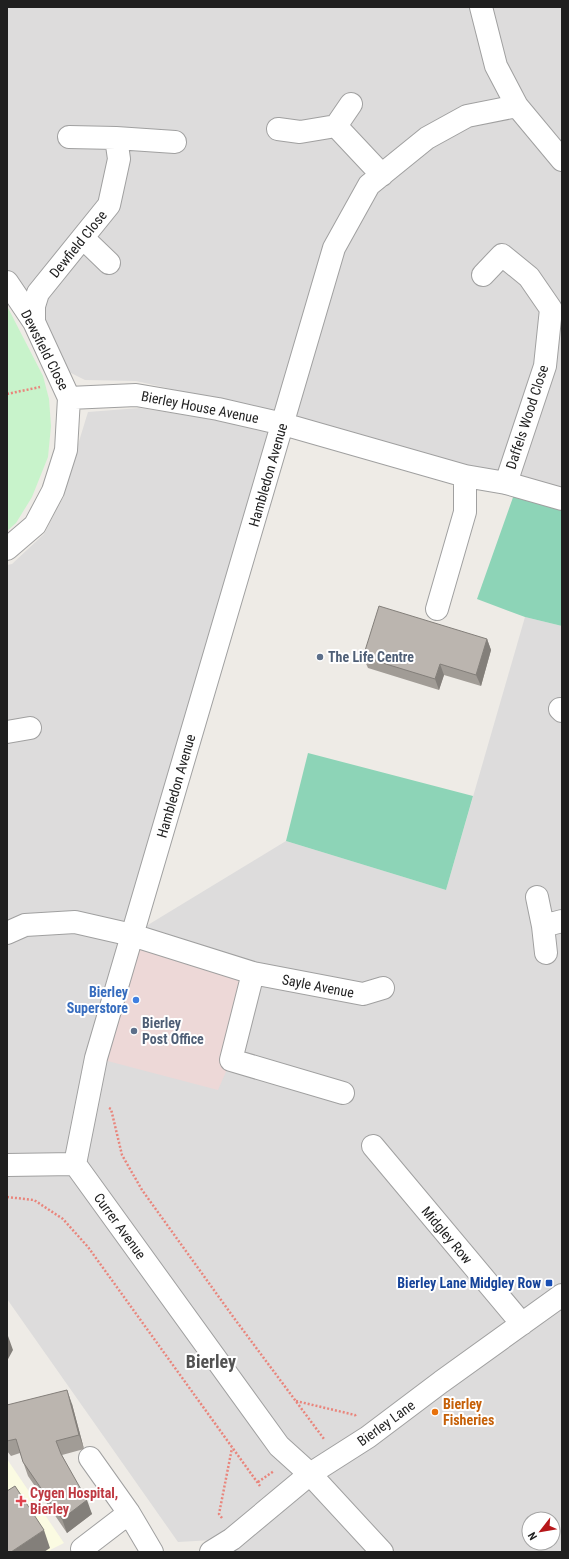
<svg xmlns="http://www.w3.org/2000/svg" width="569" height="1559" font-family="'Roboto Condensed',sans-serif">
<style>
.residential{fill:#dddcdc;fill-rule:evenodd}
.commercial{fill:#edd8d7}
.education{fill:#fbfbe2}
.park{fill:#c8f3cb}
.pitch{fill:#8dd4b7}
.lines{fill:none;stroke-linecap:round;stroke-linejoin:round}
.minor-casing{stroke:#a0a0a0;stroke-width:24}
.path{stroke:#e9857c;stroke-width:2.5;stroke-dasharray:2 2;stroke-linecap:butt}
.minor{stroke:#fff;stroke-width:22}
.wall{fill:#a19c96}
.shaded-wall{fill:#837f7a}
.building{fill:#bbb5af;stroke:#837f7a}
.service-dot{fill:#5c6f8a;stroke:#fff;stroke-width:1.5}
.shop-dot{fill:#3f7fe0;stroke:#fff;stroke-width:1.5}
.transit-dot{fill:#1a4fb4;stroke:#fff;stroke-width:1.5}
.food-dot{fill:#e8710a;stroke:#fff;stroke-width:1.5}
.health-dot{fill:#e0444e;stroke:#fff;stroke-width:1.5}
.labels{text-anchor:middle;stroke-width:4;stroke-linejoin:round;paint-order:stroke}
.street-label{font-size:14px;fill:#1f1f1f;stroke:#fff}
.service-label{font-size:14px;font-weight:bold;fill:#4e5e75;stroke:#fff;text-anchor:start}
.shop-label{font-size:14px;font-weight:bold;fill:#366cbe;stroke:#fff;text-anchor:end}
.transit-label{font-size:14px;font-weight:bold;fill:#164399;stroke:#fff;text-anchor:end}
.food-label{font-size:14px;font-weight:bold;fill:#c56008;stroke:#fff;text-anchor:start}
.health-label{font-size:14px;font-weight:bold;fill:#be3a42;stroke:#fff;text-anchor:start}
.district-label{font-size:18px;font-weight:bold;fill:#525252;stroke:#fff}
</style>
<rect width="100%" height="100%" fill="#eeebe6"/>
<path class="residential" d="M7 7H562V499L283 424 133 934 286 841 446 890 525 617 562 626V1552H211L231 1539 178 1542 7 1299V565L12 564 44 534 64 496 76 451 88 412 139 408 225 421 237 404 136 381 85 380 63 369 7 272ZM529 1519H553V1543H529Z"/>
<path class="commercial" d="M132 935 253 973 231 1060 218 1090 96 1058Z"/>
<path class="education" d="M7 1459 64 1543 50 1550 51 1552H7Z"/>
<path class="park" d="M7 306 43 376 49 399 51 426 48 457 32 497 16 523 7 531Z"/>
<path class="pitch" d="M517 486 562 499V626L525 617 477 599Z
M308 753 473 796 446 890 286 841Z"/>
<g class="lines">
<defs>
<path id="minor" d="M481 7 496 66 517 106 562 160
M336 126 351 104
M278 129 300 132 336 126 382 175
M116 138 175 142
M83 238 109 263
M483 275 502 255 529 277 551 309 545 366 506 483
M7 282 34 322 69 398
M34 322V306L38 293 109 205 119 159 116 138 69 137
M7 549 35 525 53 491 66 450 69 398 136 395 218 409 283 424 465 476 506 483 562 499
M437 609 465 512V476
M560 709 562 711
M7 732 30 728
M537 897 543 926
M7 933 25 925 75 922 132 935 253 973 363 994 383 988
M546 953 543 926 562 921
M253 973 231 1060 343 1093
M373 1146 522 1324
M7 1165 75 1164
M90 1458 129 1513 152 1552
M82 1549 129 1513
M211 1552 232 1539 310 1474 368 1437 441 1382 562 1295
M382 1552 310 1474 279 1446 75 1164 96 1058 334 248 369 185 427 138 467 116 517 106"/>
</defs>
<use href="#minor" class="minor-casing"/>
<path class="path" d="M7 394 40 387
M109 1108 111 1109 122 1155 142 1190 234 1318 324 1439
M7 1197 34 1200 63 1219 88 1247 260 1486
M296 1401 355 1415 356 1417
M258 1482 274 1471
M222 1518 219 1514 232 1448"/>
<use href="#minor" class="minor"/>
</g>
<path class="wall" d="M487 639 491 650 481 686 444 675 439 690 368 668 363 657Z
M72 1404 84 1449 62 1455 92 1514 67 1533 28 1476 20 1453 11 1456 7 1451V1405Z"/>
<path class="shaded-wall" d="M487 639 491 650 481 686 476 675Z
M440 664 444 675 439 690 435 679Z
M8 1336 13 1350 7 1361V1337Z
M67 1390 72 1404 84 1449 79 1435Z
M87 1500 92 1514 67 1533 62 1519Z
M44 1530 50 1548 44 1552H11Z"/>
<path class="building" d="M379 606 487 639 476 675 440 664 435 679 363 657Z
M67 1390 79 1435 56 1441 61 1454 87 1500 62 1519 23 1462 16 1439 7 1441V1405Z
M15 1486 44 1530 11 1552H7V1491Z"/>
<g class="service-dot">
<circle cx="320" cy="657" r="4"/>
<circle cx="134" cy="1031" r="4"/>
</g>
<circle class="shop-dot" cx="136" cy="1000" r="4"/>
<rect class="transit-dot" x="545" y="1279" width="8" height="8" rx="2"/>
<circle class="food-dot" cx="435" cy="1412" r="4"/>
<path class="health-dot" d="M19 1495h4v4h4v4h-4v4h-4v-4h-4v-4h4z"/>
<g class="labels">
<g class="street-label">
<text transform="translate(78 244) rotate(-51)" y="5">Dewfield Close</text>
<text transform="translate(45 350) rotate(63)" y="5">Dewsfield Close</text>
<text transform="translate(200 407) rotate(11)" y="5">Bierley House Avenue</text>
<text transform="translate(527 417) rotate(-72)" y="5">Daffels Wood Close</text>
<text transform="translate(268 475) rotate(-74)" y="5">Hambledon Avenue</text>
<text transform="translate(176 786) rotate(-74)" y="5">Hambledon Avenue</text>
<text transform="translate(318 986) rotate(11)" y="5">Sayle Avenue</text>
<text transform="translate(120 1226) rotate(54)" y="5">Currer Avenue</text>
<text transform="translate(447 1235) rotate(50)" y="5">Midgley Row</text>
<text transform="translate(386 1423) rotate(-36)" y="5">Bierley Lane</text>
</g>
<g class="service-label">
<text x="328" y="662">The Life Centre</text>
<text x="142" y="1028">Bierley<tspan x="142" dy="16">Post Office</tspan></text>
</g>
<g class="shop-label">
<text x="128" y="997">Bierley<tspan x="128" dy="16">Superstore</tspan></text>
</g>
<g class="transit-label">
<text x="541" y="1288">Bierley Lane Midgley Row</text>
</g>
<g class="food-label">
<text x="443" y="1409">Bierley<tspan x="443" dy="16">Fisheries</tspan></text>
</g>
<g class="health-label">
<text x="30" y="1498">Cygen Hospital,<tspan x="30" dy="16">Bierley</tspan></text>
</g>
<g class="district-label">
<text x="211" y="1368">Bierley</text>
</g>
</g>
<rect width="569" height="1559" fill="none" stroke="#1f1f1f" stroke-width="16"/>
<g transform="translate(541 1531) rotate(239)"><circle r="19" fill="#ffffff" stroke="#a5a5a5"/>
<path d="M0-3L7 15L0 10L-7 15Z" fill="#b6171a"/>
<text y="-6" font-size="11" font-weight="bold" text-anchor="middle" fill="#1f1f1f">N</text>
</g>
</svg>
